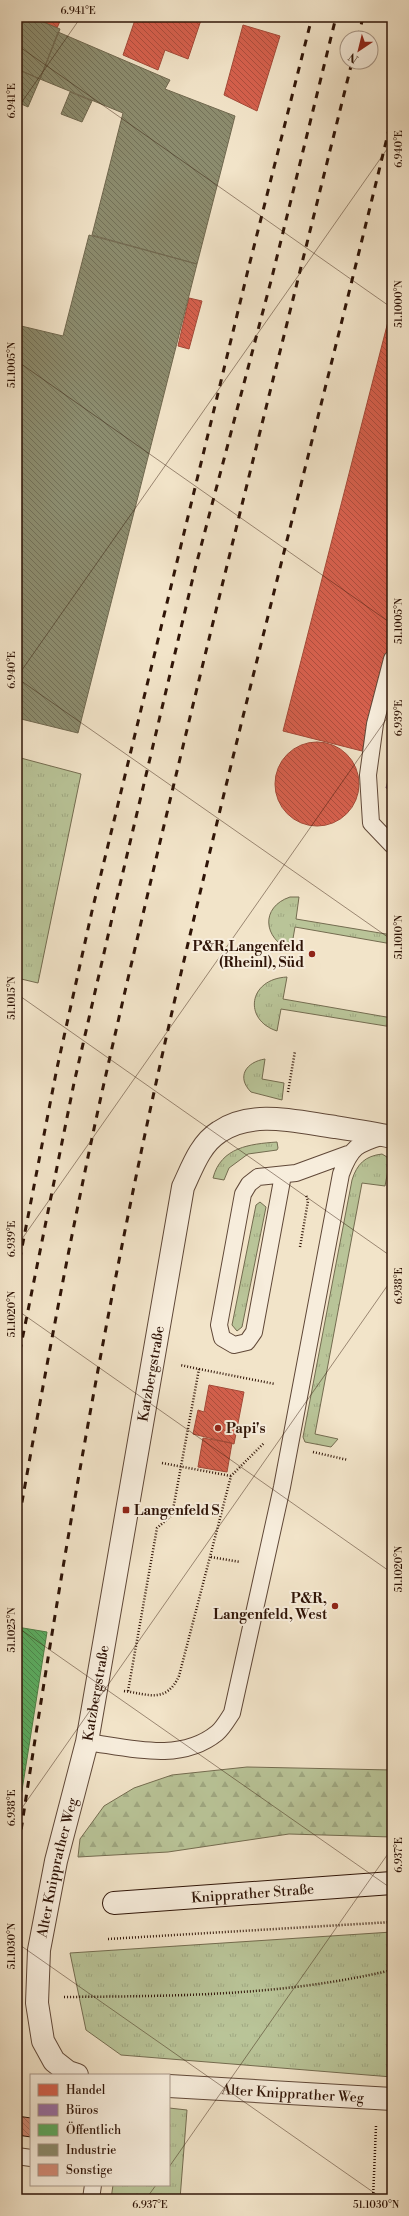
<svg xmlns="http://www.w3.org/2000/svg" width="409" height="2216" font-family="'Libre Bodoni',serif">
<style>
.grass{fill:url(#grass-tufts);stroke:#746c50}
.forest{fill:url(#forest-firs);stroke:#746c50}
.shops{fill:url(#shops-back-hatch);stroke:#a44938}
.offices{fill:url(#offices-back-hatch);stroke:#79547a}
.public{fill:url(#public-back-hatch);stroke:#4d8046}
.industry{fill:url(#industry-back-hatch);stroke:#70684f}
.building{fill:url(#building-back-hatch);stroke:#2f1407}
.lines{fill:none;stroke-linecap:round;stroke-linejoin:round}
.lane-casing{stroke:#604838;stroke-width:18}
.street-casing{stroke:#604838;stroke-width:24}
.secondary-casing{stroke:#2f1407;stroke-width:24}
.path{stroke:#2f1407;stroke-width:2.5;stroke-dasharray:1 2;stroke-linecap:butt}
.lane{stroke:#f7eddc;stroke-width:16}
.street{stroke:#f7eddc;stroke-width:22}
.secondary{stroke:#f7eddc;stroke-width:22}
.rail{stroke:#2f1407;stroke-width:3;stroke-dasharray:7 7;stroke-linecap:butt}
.ticks{fill:none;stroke:#2f1407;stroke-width:1;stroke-opacity:0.45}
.poi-dot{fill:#8f2418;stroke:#f7eddc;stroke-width:1.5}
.labels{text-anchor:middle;stroke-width:4;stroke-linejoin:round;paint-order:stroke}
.poi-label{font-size:14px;font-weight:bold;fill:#2f1407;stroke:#f7eddc;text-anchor:end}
.street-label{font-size:14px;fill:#2f1407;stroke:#f7eddc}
.neatline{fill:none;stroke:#2f1407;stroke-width:1.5}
.ticks-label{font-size:10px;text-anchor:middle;fill:#2f1407}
</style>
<defs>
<pattern id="grass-tufts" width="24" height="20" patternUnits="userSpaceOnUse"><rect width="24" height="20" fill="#b9c498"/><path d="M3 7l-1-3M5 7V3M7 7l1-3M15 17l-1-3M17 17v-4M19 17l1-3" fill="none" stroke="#9fa882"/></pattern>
<pattern id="forest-firs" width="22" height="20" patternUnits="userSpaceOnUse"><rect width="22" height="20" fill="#b9c498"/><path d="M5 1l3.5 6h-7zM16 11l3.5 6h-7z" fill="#9fa882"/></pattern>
<pattern id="shops-back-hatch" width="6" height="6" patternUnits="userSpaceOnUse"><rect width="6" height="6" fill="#d6604d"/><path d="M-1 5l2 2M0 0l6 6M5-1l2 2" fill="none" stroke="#ae4e3e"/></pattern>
<pattern id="offices-back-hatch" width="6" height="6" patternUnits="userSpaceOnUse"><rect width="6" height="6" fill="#9970ab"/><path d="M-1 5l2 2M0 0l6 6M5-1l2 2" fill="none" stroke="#7d5b89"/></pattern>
<pattern id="public-back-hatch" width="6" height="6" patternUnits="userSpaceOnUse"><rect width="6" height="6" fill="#5aae61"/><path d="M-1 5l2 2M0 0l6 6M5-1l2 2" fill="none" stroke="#4b8c4e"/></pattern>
<pattern id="industry-back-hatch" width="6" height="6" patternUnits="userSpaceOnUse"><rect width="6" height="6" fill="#8c8c6e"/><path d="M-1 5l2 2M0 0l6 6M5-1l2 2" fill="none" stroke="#737158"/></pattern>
<pattern id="building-back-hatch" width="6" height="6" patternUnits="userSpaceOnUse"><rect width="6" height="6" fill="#d28b76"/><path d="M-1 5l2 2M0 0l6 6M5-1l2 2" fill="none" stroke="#ab705f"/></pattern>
</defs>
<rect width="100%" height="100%" fill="#f2e4c9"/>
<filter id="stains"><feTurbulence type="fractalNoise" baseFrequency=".005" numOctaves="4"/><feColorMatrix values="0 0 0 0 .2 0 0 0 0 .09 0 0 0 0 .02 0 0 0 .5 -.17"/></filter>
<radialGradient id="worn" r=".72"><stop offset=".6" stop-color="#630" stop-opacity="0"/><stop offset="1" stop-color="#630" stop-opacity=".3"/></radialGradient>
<path class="grass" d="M17 757 81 774 38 983 17 978Z
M290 897H299L296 919 392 935V944L295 927 291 950C263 939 260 907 290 897Z
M287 977 283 999 392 1018V1027L281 1009 277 1031C243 1020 248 979 287 977Z
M265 1059 262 1079 284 1083 282 1100 251 1092C236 1077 246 1062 265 1059Z
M277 1142 278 1148 277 1150 248 1154 229 1168 224 1180 213 1178C221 1147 250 1144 277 1142Z
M382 1154 387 1157 389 1165 385 1186 362 1183 315 1434 338 1439 331 1447 305 1442 303 1437 352 1180C357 1164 365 1156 382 1154Z
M260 1202 266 1207 242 1327 237 1331 232 1325 256 1205Z
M392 1932V2077L121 2055 86 2030 70 1953Z
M169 2108 187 2110 180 2199H111L113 2185H169Z"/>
<path class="forest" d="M247 1767 392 1770V1837L289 1834 168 1852 78 1857 80 1839 104 1806 134 1788 172 1775Z"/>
<path class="shops" d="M57 17 61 19 57 28 33 18Z
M136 17H202L188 59 165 50 158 70 123 55Z
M243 25 280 36 257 111 224 95Z
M189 298 202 301 189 349 178 346Z
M392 306V632L362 751 283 731Z
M275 784a42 42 0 1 1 84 0a42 42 0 1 1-84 0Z
M209 1385 244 1392 234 1444 193 1434 198 1410 204 1412Z
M203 1438 232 1443 227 1472 198 1467Z"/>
<path class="offices" d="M392 765V790L386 788Z"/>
<path class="public" d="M17 1627 47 1632 17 1822Z"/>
<path class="industry" d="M17 17H31L60 29 40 79 17 69Z
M58 32 170 80 165 89 235 116 197 264 92 235 123 113 40 79Z
M17 69 40 79 28 107 17 102Z
M70 92 92 101 82 122 61 114Z
M89 235 197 264 78 733 17 718V325L63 336Z"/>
<path class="building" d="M17 2116 31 2118V2137L17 2135Z"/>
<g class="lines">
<defs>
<path id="lane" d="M392 659 375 724 368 775 371 823 392 845
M283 1175 254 1332 247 1342 234 1345 222 1338 219 1325 243 1194 249 1184 258 1177 296 1173 348 1154
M87 1742C130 1748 180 1763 217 1733 223 1728 228 1719 232 1713L282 1487 341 1174C351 1147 357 1144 384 1136
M17 2156 31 2158
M91 2199 93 2185"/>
<g id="street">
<path id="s1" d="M77 2075 68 2072 54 2061 43 2041 37 2003 39 1950 56 1861 87 1742 183 1187C192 1168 200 1144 219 1132 252 1109 298 1122 335 1127 354 1130 373 1133 392 1137"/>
<path id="s2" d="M169 2086 392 2099"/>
</g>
<g id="secondary">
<path id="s3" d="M114 1903 392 1883"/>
</g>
</defs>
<use href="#lane" class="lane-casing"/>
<use href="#street" class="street-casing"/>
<use href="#secondary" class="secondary-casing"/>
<path class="path" d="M288 1092 295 1051
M300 1247 308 1201 306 1195
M199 1369 275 1384
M313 1452 348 1460
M162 1463 231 1476
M211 1557 240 1562
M124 1691C148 1694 166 1704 179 1676L231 1476 264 1443
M128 1691 157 1528 172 1515 199 1369 180 1365
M108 1939 392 1922
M64 1997C177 1996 282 1996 392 1970
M373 2199 376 2126"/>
<use href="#lane" class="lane"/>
<use href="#street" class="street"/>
<use href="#secondary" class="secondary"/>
<path class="rail" d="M358 38 363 17
M17 1273 57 1068 92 911 248 270 312 17
M17 1365 74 1083 113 914 195 569 272 277 336 17
M17 1530C43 1384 70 1237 102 1092 180 747 267 405 352 62
M17 1857C61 1565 111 1273 178 986 246 695 322 407 392 117"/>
</g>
<path class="ticks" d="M17 45 392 308M17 109 81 17M17 361 392 624M17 677 392 142M17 678 392 940M17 994 392 1257M17 1246 392 711M17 1310 392 1573M17 1627 392 1889M17 1815 392 1279M17 1943 383 2199M169 2167 392 1848M146 2199 156 2185"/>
<g class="poi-dot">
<circle cx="312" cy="954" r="4"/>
<circle cx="218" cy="1428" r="4"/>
<rect x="122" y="1506" width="8" height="8" rx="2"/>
<circle cx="335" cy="1606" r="4"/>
</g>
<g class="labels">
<g class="poi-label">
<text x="304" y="951">P&amp;R,Langenfeld<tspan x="304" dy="16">(Rheinl), Süd</tspan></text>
<text x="226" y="1433" text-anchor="start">Papi's</text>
<text x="134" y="1515" text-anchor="start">Langenfeld S</text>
<text x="327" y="1603">P&amp;R,<tspan x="327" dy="16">Langenfeld, West</tspan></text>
</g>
<g class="street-label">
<text dy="5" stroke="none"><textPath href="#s1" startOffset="729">Katzbergstraße</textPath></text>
<text dy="5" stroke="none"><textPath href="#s1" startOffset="405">Katzbergstraße</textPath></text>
<text dy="5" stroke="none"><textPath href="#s1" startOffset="226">Alter Knipprather Weg</textPath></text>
<text dy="5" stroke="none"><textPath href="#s3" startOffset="139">Knipprather Straße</textPath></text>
<text dy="5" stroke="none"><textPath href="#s2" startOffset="124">Alter Knipprather Weg</textPath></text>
</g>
</g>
<rect width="409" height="2216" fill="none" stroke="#f2e4c9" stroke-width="44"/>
<rect x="30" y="2074" width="140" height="112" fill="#f7eddc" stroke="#a79687"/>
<rect x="38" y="2084" width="20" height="12" fill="#d6604d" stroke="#a79687"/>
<text x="66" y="2094" font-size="12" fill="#2f1407">Handel</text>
<rect x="38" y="2104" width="20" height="12" fill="#9970ab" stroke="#a79687"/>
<text x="66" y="2114" font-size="12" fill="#2f1407">Büros</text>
<rect x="38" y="2124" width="20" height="12" fill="#5aae61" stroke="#a79687"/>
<text x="66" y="2134" font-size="12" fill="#2f1407">Öffentlich</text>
<rect x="38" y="2144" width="20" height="12" fill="#8c8c6e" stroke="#a79687"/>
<text x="66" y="2154" font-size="12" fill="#2f1407">Industrie</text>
<rect x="38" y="2164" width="20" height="12" fill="#d28b76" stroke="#a79687"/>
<text x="66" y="2174" font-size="12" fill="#2f1407">Sonstige</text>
<g transform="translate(359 50) rotate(215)"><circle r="19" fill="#f7eddc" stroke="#a79687"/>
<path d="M0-3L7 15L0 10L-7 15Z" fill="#8f2418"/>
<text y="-6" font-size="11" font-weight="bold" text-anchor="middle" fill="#2f1407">N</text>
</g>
<rect x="22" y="22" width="365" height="2172" class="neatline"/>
<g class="ticks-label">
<text x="78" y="14">6.941°E</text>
<text transform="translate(11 101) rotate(-90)" y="4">6.941°E</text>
<text transform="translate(398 149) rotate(-90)" y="4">6.940°E</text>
<text transform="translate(398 304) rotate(-90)" y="4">51.1000°N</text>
<text transform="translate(11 365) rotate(-90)" y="4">51.1005°N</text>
<text transform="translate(398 621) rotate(-90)" y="4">51.1005°N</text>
<text transform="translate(11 670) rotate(-90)" y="4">6.940°E</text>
<text transform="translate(398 718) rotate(-90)" y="4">6.939°E</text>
<text transform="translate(398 937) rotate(-90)" y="4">51.1010°N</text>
<text transform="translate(11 998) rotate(-90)" y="4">51.1015°N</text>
<text transform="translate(11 1239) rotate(-90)" y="4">6.939°E</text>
<text transform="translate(398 1286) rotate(-90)" y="4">6.938°E</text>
<text transform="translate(11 1314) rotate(-90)" y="4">51.1020°N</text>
<text transform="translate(398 1569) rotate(-90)" y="4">51.1020°N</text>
<text transform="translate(11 1630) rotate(-90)" y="4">51.1025°N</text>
<text transform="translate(11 1808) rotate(-90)" y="4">6.938°E</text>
<text transform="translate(398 1855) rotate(-90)" y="4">6.937°E</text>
<text transform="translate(11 1946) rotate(-90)" y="4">51.1030°N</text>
<text x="150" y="2208">6.937°E</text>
<text x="376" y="2208">51.1030°N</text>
</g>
<rect width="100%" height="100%" filter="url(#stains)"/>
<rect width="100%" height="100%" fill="url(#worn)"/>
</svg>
